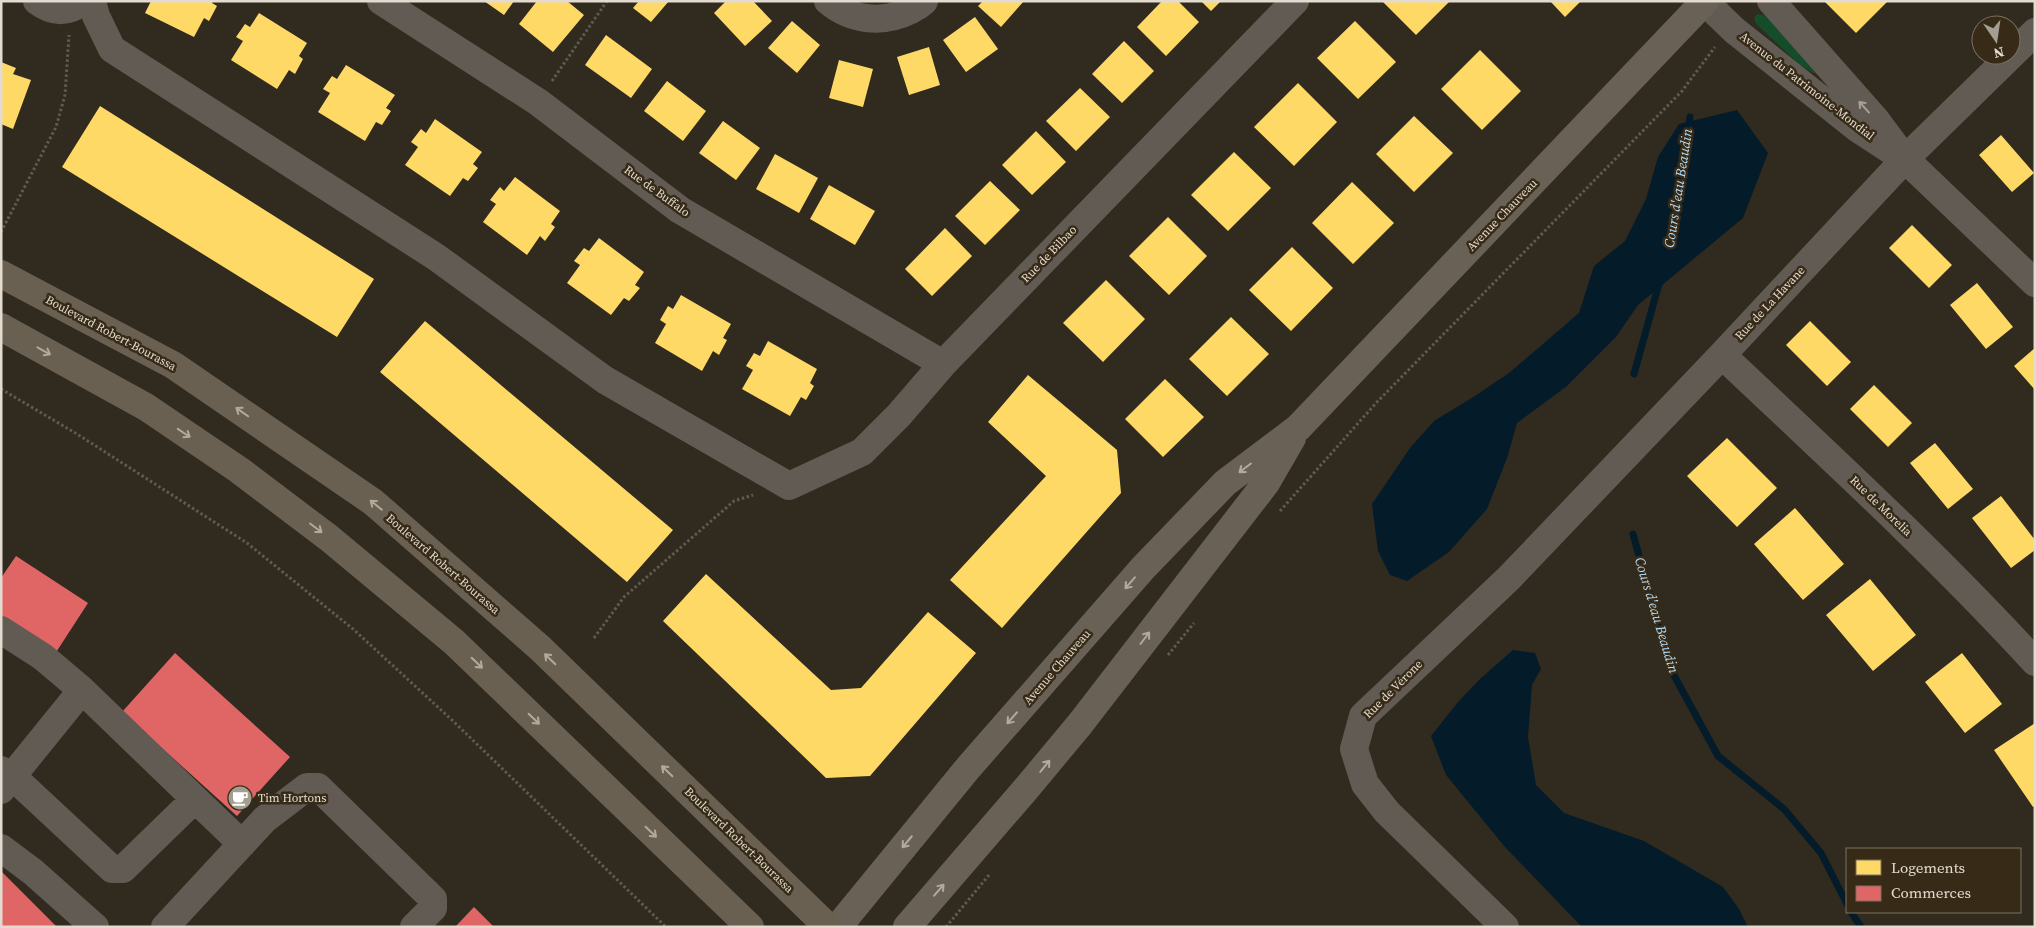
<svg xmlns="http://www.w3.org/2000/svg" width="2036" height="928" font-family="'Source Serif 4',serif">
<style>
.green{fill:#154c29}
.water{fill:#041b2a}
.homes{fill:#ffd966}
.shops{fill:#e06666}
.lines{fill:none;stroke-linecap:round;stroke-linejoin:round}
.stream{stroke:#041b2a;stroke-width:7}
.path{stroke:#605a53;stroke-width:3;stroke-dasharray:2.5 2.5;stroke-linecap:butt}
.minor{stroke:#615b54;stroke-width:28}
.major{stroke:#696155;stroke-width:28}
.highway{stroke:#696051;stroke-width:28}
.oneway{stroke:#a8a198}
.oneway2{stroke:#b2aa9d}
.oneway3{stroke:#b2aa9e}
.labels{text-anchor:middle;stroke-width:5;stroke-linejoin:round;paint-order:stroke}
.street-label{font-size:12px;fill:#e3dbcf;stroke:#372b18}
.poi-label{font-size:12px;fill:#e3dbcf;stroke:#372b18;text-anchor:start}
.water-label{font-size:14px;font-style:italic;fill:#b4ddfa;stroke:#372b18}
</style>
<rect width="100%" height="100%" fill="#302a1f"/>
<path class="green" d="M1757 14 1764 15 1805 53 1817 71 1815 74 1800 65 1756 24 1754 18Z"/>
<path class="water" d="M1737 110 1768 153 1743 218 1638 305 1616 337 1567 386 1517 423 1507 458 1487 509 1449 552 1407 581 1390 575 1378 551 1372 504 1410 448 1434 421 1475 396 1509 373 1579 313 1594 266 1625 241 1646 199 1658 157 1679 124Z
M1513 650 1535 653 1541 669 1532 685 1528 737 1536 785 1564 813 1644 841 1723 887 1739 909 1748 927H1584L1580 925 1505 847 1446 775 1431 736 1458 702 1481 678Z"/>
<path class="homes" d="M151 1H213L212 3 217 6 209 21 204 18 194 37 145 13Z
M484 1H514L504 15Z
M537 1H567L584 15 553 52 519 24Z
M639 1H669L651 22 633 8Z
M726 1H753L772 21 745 46 714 13Z
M983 1H1024L1001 27 978 6Z
M1162 1H1178L1199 22 1166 56 1137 27Z
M1201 1H1221L1211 11Z
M1382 1H1450L1416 35Z
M1550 1H1581L1565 17Z
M1824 1H1888L1856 33Z
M259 13 307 43 299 56 303 59 295 74 289 70 277 89 231 60 243 41 236 37 245 24 250 27Z
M975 17 998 49 966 72 943 40Z
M792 21 820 45 797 73 768 48Z
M1355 21 1396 62 1358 99 1317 58Z
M606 35 652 69 631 98 585 65Z
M1124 41 1154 71 1122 103 1092 74Z
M929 47 940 85 909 95 897 57Z
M1480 50 1521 91 1482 130 1441 89Z
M839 60 873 69 863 107 829 98Z
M1 62 16 68 13 74 31 80 13 129 1 124Z
M346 65 395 95 386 108 391 111 382 125 376 122 365 141 318 112 330 93 323 89 332 76 337 79Z
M667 81 706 111 683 141 644 111Z
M1298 83 1337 122 1294 166 1254 127Z
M1080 88 1110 117 1076 151 1046 121Z
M100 106 374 279 337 337 62 167Z
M1414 116 1453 153 1414 192 1376 154Z
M435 119 482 152 473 164 478 168 468 181 463 178 450 196 405 165 418 147 411 142 421 129 426 133Z
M723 121 760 148 736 180 699 153Z
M1036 131 1066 162 1032 195 1002 165Z
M2001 135 2034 173 2012 192 1979 155Z
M1234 152 1271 188 1228 231 1191 195Z
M775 154 818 178 799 213 756 189Z
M515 177 560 211 551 224 555 227 545 241 540 236 527 255 483 222 496 204 490 200 500 187 504 191Z
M990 181 1020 210 985 245 955 216Z
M1352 182 1394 223 1353 264 1312 223Z
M829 185 875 211 855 245 810 219Z
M1168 217 1207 256 1169 295 1129 256Z
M1912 225 1952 265 1929 288 1889 248Z
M945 228 972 256 932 296 905 269Z
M599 238 644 272 635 285 640 288 629 301 624 298 611 315 567 283 580 265 574 261 584 248 589 251Z
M1292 247 1333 288 1291 331 1249 290Z
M1106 280 1145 319 1103 362 1063 323Z
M1977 283 2013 327 1986 349 1950 305Z
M681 295 731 324 723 338 727 340 719 355 713 351 702 371 655 343 666 324 660 320 668 306 673 309Z
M1231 317 1269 354 1227 396 1189 359Z
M425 321 673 530 627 582 380 372Z
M1810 321 1851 362 1827 386 1786 345Z
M768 341 817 369 810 383 814 386 806 400 801 397 790 416 742 389 753 370 746 366 754 353 760 356Z
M2035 348V390L2014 366Z
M1028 375 1117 450 1121 493 1002 628 950 580 1046 476 988 422Z
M1165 379 1204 417 1163 457 1125 419Z
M1874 385 1912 423 1888 447 1850 409Z
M1727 438 1777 488 1737 527 1687 476Z
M1935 443 1973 489 1948 509 1910 463Z
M2001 496 2035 540V550L2011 568 1972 518Z
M1795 508 1844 564 1803 600 1754 544Z
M706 574 831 690 861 688 928 612 976 653 870 776 826 778 663 621Z
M1870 579 1916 635 1873 671 1826 615Z
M1962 653 2002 704 1965 733 1925 682Z
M2035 723V806L2033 807 1994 750Z"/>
<path class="shops" d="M16 556 88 603 53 657 1 623V578Z
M175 653 290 757 237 816 122 712Z
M1 871 57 927H1Z
M474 907 494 927H455Z"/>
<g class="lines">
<path class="stream" d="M1688 130 1690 117
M1634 374 1660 280
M1633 534 1670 668 1718 756 1784 809 1821 853 1847 904
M1851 912 1861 927"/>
<path class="path" d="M552 81 607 1
M1 232 56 127 65 95 69 35
M1 389 77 434 247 543 353 629 452 720 666 927
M1280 511 1377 402 1682 91 1715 47
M594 638 624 597 734 501 753 495
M1168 655 1194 623
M946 927 989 875"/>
<path class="minor" d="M37 1C53 13 68 13 84 1
M92 1 96 16 112 49 436 257 605 380 789 486 862 452 899 415 943 364 1295 1
M381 1 538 102 680 210 943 364
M828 1C852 21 883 24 911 10 916 7 920 5 924 1
M1704 1 1734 30 1857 128 1889 149
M1771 1 1876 120 1905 159 2035 283
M1722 355C1828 455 1936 554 2035 662
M1 630 43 657 82 690
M1 770 12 776 112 869H123L195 799 242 844
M1 790 82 690 195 799
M1 848 33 872 95 927
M165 927 265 819 307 787H318L433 899V908L414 927
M1505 927 1387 812 1365 784 1354 749 1363 716 1509 578 1722 355 1905 159 2035 32"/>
<path class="major" d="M838 927 968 768 1143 568 1225 483 1298 428 1705 1
M907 927 1025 790 1080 724 1266 483 1292 438"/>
<path class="highway" d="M1 274 173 365 373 502 540 648 828 927
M1 327 146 407 239 470 329 538 454 642 750 927"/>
</g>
<defs><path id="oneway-shaft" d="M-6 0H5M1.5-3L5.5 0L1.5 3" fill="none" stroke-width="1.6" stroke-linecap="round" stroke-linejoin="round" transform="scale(1.25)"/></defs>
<use class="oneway" href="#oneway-shaft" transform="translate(1864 107) rotate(-132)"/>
<g class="oneway2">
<use href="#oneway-shaft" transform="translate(44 351) rotate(29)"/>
<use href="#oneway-shaft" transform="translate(242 412) rotate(-145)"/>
<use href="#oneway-shaft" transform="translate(184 433) rotate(34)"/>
<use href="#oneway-shaft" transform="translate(376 505) rotate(-141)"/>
<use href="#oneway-shaft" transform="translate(316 528) rotate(37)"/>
<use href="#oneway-shaft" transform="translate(550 659) rotate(-136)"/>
<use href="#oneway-shaft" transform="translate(477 663) rotate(44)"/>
<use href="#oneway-shaft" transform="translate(534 719) rotate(44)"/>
<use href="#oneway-shaft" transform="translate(667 771) rotate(-136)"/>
<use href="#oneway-shaft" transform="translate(651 832) rotate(44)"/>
</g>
<g class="oneway3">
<use href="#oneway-shaft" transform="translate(1245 468) rotate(143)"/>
<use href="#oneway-shaft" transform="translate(1130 583) rotate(131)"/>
<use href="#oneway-shaft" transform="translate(1145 638) rotate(-53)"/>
<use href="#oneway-shaft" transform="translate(1012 718) rotate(131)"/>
<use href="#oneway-shaft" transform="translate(1045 766) rotate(-51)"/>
<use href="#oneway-shaft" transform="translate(907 842) rotate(130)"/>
<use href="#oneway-shaft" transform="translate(939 890) rotate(-49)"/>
</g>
<defs>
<symbol id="cafe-disc" viewBox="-11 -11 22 22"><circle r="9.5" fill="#a49d91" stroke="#372b18"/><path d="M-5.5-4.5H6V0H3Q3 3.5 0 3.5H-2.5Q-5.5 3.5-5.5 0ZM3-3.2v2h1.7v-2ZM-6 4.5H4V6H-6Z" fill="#fff"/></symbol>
</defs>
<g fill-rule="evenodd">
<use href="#cafe-disc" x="226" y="784" width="28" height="28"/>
</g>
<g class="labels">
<g class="street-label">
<text transform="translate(1807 86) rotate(38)" y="4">Avenue du Patrimoine-Mondial</text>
<text transform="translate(657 191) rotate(36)" y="4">Rue de Buffalo</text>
<text transform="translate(1502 215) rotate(-46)" y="4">Avenue Chauveau</text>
<text transform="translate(1049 254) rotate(-46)" y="4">Rue de Bilbao</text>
<text transform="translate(1770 303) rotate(-47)" y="4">Rue de La Havane</text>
<text transform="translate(111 333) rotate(28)" y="4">Boulevard Robert-Bourassa</text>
<text transform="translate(1881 506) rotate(44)" y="4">Rue de Morelia</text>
<text transform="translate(443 564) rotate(41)" y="4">Boulevard Robert-Bourassa</text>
<text transform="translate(1057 667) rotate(-49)" y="4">Avenue Chauveau</text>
<text transform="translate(1393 689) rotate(-45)" y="4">Rue de Vérone</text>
<text transform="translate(739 840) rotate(44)" y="4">Boulevard Robert-Bourassa</text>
</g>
<g class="poi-label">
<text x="258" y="802">Tim Hortons</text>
</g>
<g class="water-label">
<text transform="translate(1678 188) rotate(-81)" y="5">Cours d'eau Beaudin</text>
<text transform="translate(1657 615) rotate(73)" y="5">Cours d'eau Beaudin</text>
</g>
</g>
<rect width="2036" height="928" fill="none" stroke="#e3dbcf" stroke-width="5"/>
<rect x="1846" y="848" width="175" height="65" fill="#372b18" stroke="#7c7161"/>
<rect x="1856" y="860" width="25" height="15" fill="#ffd966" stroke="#7c7161"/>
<text x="1891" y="873" font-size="15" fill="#e3dbcf">Logements</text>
<rect x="1856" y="886" width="25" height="15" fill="#e06666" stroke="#7c7161"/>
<text x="1891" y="898" font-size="15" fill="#e3dbcf">Commerces</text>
<g transform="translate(1996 40) rotate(167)"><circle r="24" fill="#372b18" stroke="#7c7161"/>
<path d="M0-4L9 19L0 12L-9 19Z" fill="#a49d91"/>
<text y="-8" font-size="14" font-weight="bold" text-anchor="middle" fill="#e3dbcf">N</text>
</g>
</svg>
